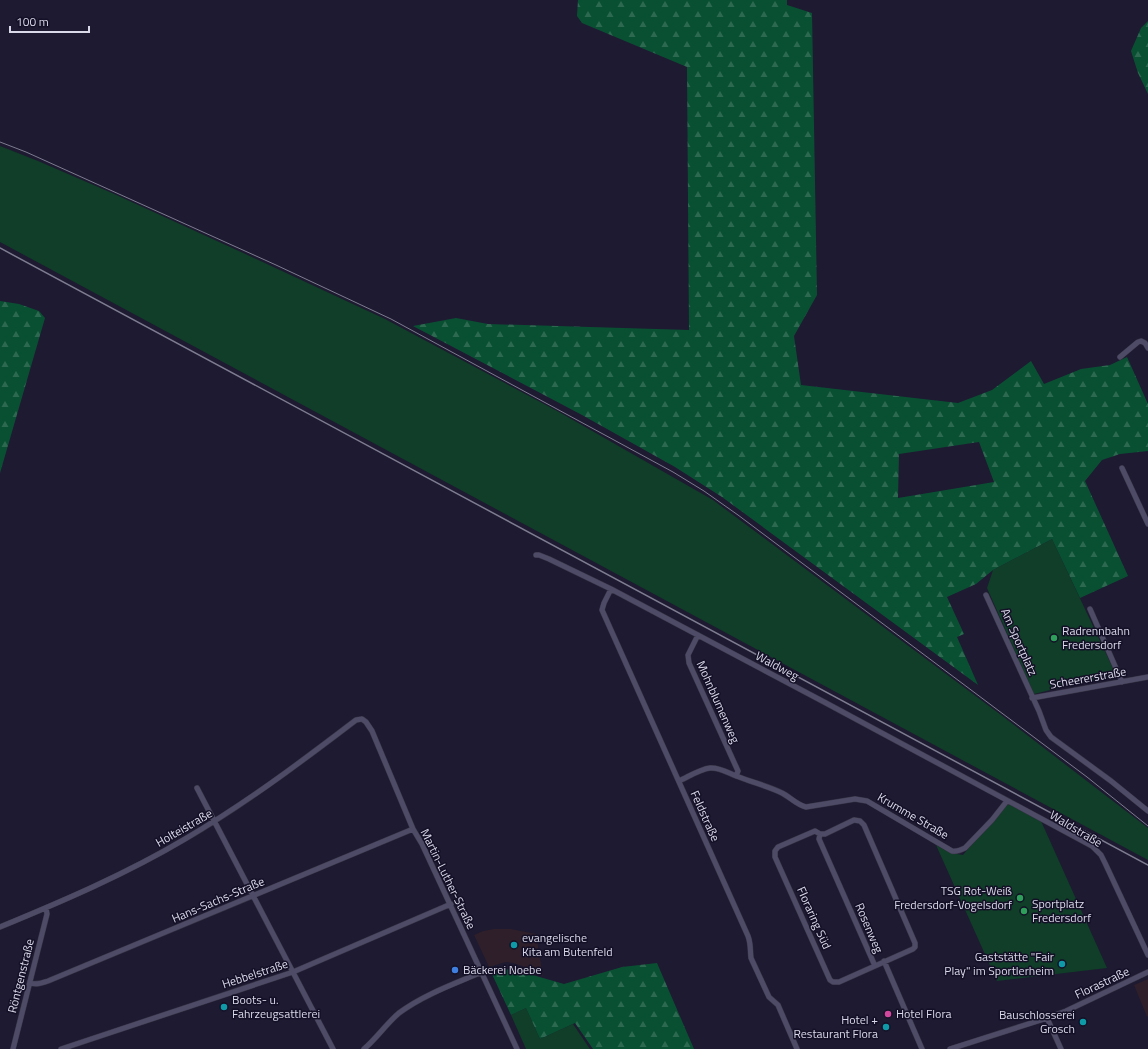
<svg xmlns="http://www.w3.org/2000/svg" width="1148" height="1049" font-family="'Titillium Web',sans-serif">
<style>
.education{fill:#2e1f2a}
.green{fill:#103e28}
.forest{fill:url(#forest-firs);fill-rule:evenodd}
.lines{fill:none;stroke-linecap:round;stroke-linejoin:round}
.minor-casing{stroke:#363346;stroke-width:6}
.minor{stroke:#4e4b66;stroke-width:5}
.tram{stroke:#7e7c90;stroke-width:1}
.rail{stroke:#7e7c90;stroke-width:1.5}
.leisure-dot{fill:#2e9e5b;stroke:#141027;stroke-width:1.5}
.culture-dot{fill:#0f9aa8;stroke:#141027;stroke-width:1.5}
.shop-dot{fill:#3f7fe0;stroke:#141027;stroke-width:1.5}
.hotel-dot{fill:#d1479c;stroke:#141027;stroke-width:1.5}
.labels{text-anchor:middle;stroke-width:3;stroke-linejoin:round;paint-order:stroke}
.poi-label{font-size:12px;fill:#dad9e9;stroke:#141027;text-anchor:start}
.street-label{font-size:12px;fill:#dad9e9;stroke:#141027}
</style>
<defs>
<pattern id="forest-firs" width="22" height="20" patternUnits="userSpaceOnUse"><rect width="22" height="20" fill="#095032"/><path d="M5 1l3.5 6h-7zM16 11l3.5 6h-7z" fill="#2c6950"/></pattern>
</defs>
<rect width="100%" height="100%" fill="#1d1a31"/>
<path class="education" d="M494 929H511L536 934 543 976 522 966 513 963 506 962 489 967 474 935 483 931Z
M1148 979V1016L1147 1017 1134 985Z"/>
<path class="green" d="M0 146 38 161 112 193 241 252 385 319 559 412 713 500 1001 715 1148 828V860L0 242Z
M1052 539 1117 677 1075 684 1034 694 987 588 993 570Z
M1008 802 1041 821 1107 968 997 981 936 845 951 853 963 855Z
M526 1008 540 1039 573 1024 590 1049H526L511 1015Z"/>
<path class="forest" d="M578 0H787V5L812 13 817 295 794 336 801 385 958 403 992 390 1031 361 1044 384 1081 369 1110 365 1127 357 1148 404V451L1120 454 1102 460 1085 481 1128 576 1080 598 1052 539 993 570 976 584 947 597 964 634 957 637 978 685 722 497 675 467 582 415 413 326 456 318 488 324 689 330 687 67 582 23 577 16ZM979 442 994 482 898 498 899 454Z
M1148 21V94L1138 73 1131 51 1141 28Z
M0 301 19 304 39 311 45 318 0 473Z
M657 963 694 1049H593L575 1023 540 1039 526 1008 511 1015 491 972 510 969 522 972 564 984 622 967Z"/>
<g class="lines">
<defs>
<path id="minor" d="M1120 357 1138 342 1141 341 1145 343 1148 348
M1122 468 1148 524
M536 555H539L549 559 611 589 645 607 826 703 1092 846 1101 855 1105 863 1148 955
M611 589 604 603 602 610 748 936C751 944 750 950 751 958L769 997 778 1005 797 1049
M986 595 1039 711 1046 730 1051 737 1111 781 1148 811
M1090 609 1122 682
M698 635 688 655 689 663 738 771 736 776
M1032 698 1148 677
M679 781C688 777 700 769 710 768 720 767 730 774 739 777 754 783 768 786 782 793 790 797 797 805 806 807L855 799 867 801 952 851C957 852 961 850 965 848L992 820 1007 801
M197 788 333 1049
M820 834H825L854 820 860 821 864 825 915 943V947L913 949 839 982H833L830 980 775 857V851L778 847 815 831 820 834 819 839 875 966
M0 927C63 901 126 874 185 839 245 804 301 762 356 720L362 719 366 722 372 731 413 829 422 844 517 1049
M884 961 922 1049
M30 983C36 985 42 983 48 981L413 829
M1047 1018 1061 1049
M13 1049 47 914 46 908
M61 1049 293 972 451 904
M364 1049C377 1038 386 1024 399 1013 423 995 454 984 482 972
M950 1049 1047 1018 1066 1011 1148 972"/>
</defs>
<use href="#minor" class="minor-casing"/>
<use href="#minor" class="minor"/>
<path class="tram" d="M0 142 26 152 276 265 391 319 673 472 704 491 738 515 1087 777 1148 826"/>
<path class="rail" d="M0 248 1148 865"/>
</g>
<g class="leisure-dot">
<circle cx="1054" cy="638" r="4"/>
<circle cx="1020" cy="898" r="4"/>
<circle cx="1024" cy="911" r="4"/>
</g>
<g class="culture-dot">
<circle cx="514" cy="945" r="4"/>
<circle cx="1062" cy="964" r="4"/>
<circle cx="224" cy="1007" r="4"/>
<circle cx="1083" cy="1022" r="4"/>
<circle cx="886" cy="1027" r="4"/>
</g>
<circle class="shop-dot" cx="455" cy="970" r="4"/>
<circle class="hotel-dot" cx="888" cy="1014" r="4"/>
<g class="labels">
<g class="poi-label">
<text x="1062" y="635">Radrennbahn<tspan x="1062" dy="14">Fredersdorf</tspan></text>
<text x="1012" y="895" text-anchor="end">TSG Rot-Weiß<tspan x="1012" dy="14">Fredersdorf-Vogelsdorf</tspan></text>
<text x="1032" y="908">Sportplatz<tspan x="1032" dy="14">Fredersdorf</tspan></text>
<text x="522" y="942">evangelische<tspan x="522" dy="14">Kita am Butenfeld</tspan></text>
<text x="1054" y="961" text-anchor="end">Gaststätte "Fair<tspan x="1054" dy="14">Play" im Sportlerheim</tspan></text>
<text x="463" y="974">Bäckerei Noebe</text>
<text x="232" y="1004">Boots- u.<tspan x="232" dy="14">Fahrzeugsattlerei</tspan></text>
<text x="896" y="1018">Hotel Flora</text>
<text x="1075" y="1019" text-anchor="end">Bauschlosserei<tspan x="1075" dy="14">Grosch</tspan></text>
<text x="878" y="1024" text-anchor="end">Hotel +<tspan x="878" dy="14">Restaurant Flora</tspan></text>
</g>
<g class="street-label">
<text transform="translate(1019 642) rotate(66)" y="4">Am Sportplatz</text>
<text transform="translate(777 666) rotate(28)" y="4">Waldweg</text>
<text transform="translate(1088 678) rotate(-10)" y="4">Scheererstraße</text>
<text transform="translate(718 702) rotate(66)" y="4">Mohnblumenweg</text>
<text transform="translate(705 816) rotate(66)" y="4">Feldstraße</text>
<text transform="translate(913 816) rotate(30)" y="4">Krumme Straße</text>
<text transform="translate(184 828) rotate(-30)" y="4">Holteistraße</text>
<text transform="translate(1076 829) rotate(31)" y="4">Waldstraße</text>
<text transform="translate(448 879) rotate(64)" y="4">Martin-Luther-Straße</text>
<text transform="translate(218 900) rotate(-23)" y="4">Hans-Sachs-Straße</text>
<text transform="translate(814 918) rotate(66)" y="4">Floraring Süd</text>
<text transform="translate(869 928) rotate(67)" y="4">Rosenweg</text>
<text transform="translate(255 974) rotate(-18)" y="4">Hebbelstraße</text>
<text transform="translate(21 976) rotate(-76)" y="4">Röntgenstraße</text>
<text transform="translate(1102 983) rotate(-25)" y="4">Florastraße</text>
</g>
</g>
<path d="M10 26v6h79v-6" fill="none" stroke="#dad9e9" stroke-width="2"/>
<text x="16" y="26" font-size="12" fill="#dad9e9" stroke="#141027" stroke-width="3" paint-order="stroke">100 m</text>
</svg>
